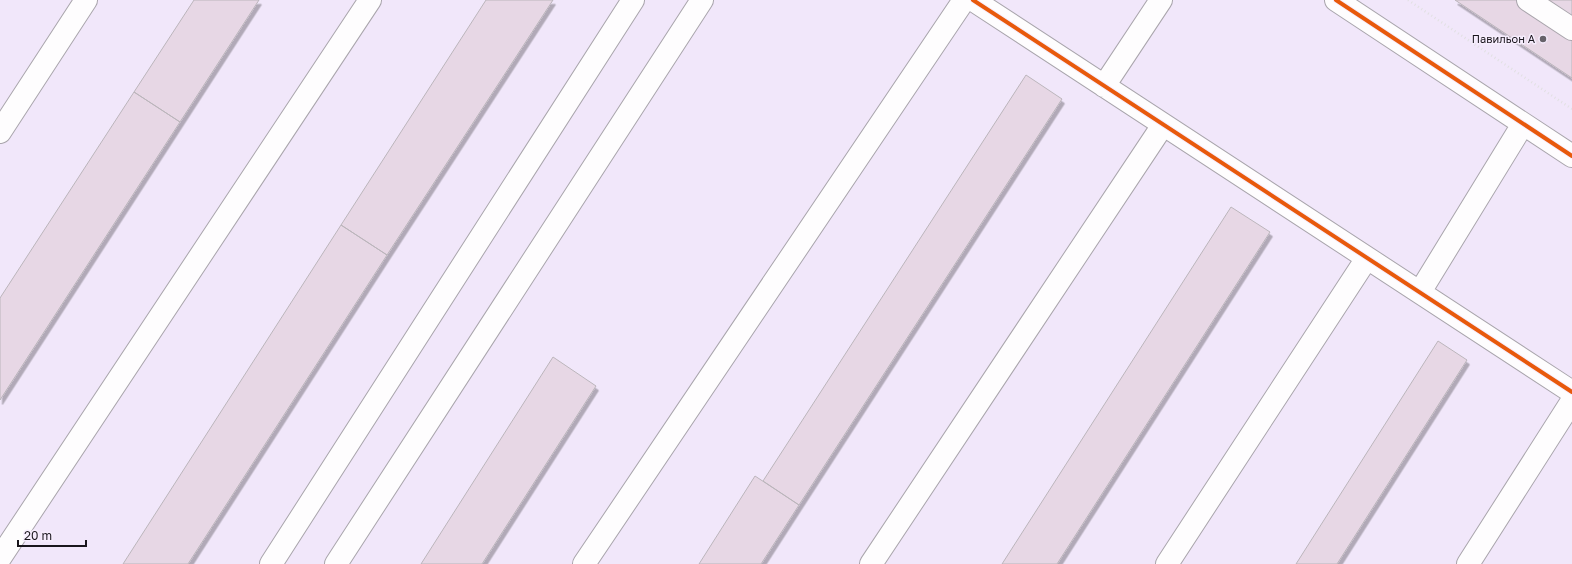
<svg xmlns="http://www.w3.org/2000/svg" width="1572" height="564" font-family="'Golos Text',sans-serif">
<style>
.built{fill:#f1e7fa}
.building{fill:#e7d7e5;stroke:#bbb5bb;filter:url(#shadow)}
.lines{fill:none;stroke-linecap:round;stroke-linejoin:round}
.minor-casing{stroke:#a9a5ac;stroke-width:24}
.path{stroke:#e1e0e2;stroke-width:2.5;stroke-dasharray:1 3;stroke-linecap:butt}
.minor{stroke:#fefdfe;stroke-width:22}
.cycleway-casing{stroke:#f6edfd;stroke-width:6}
.cycleway{stroke:#e8590c;stroke-width:4}
.poi-dot{fill:#66626a;stroke:#f6edfd;stroke-width:1.5}
.labels{text-anchor:middle;stroke-width:3;stroke-linejoin:round;paint-order:stroke}
.poi-label{font-size:11px;fill:#19151c;stroke:#f6edfd;text-anchor:end}
</style>
<defs>
<filter id="shadow"><feDropShadow dx="2.5" dy="4.5" stdDeviation="0" flood-color="#0004"/></filter>
</defs>
<rect width="100%" height="100%" fill="#f5f0fa"/>
<path class="built" d="M0 0H1572V564H0Z"/>
<path class="building" d="M194 0H259L180 122 134 92Z
M486 0H553L387 255 341 225Z
M1455 0H1572V78Z
M1026 75 1062 99 799 505 763 481Z
M134 92 180 122 0 400V298Z
M1231 207 1270 232 1057 564H1002Z
M341 225 387 255 188 564H123Z
M1438 341 1467 360 1337 564H1296Z
M553 357 596 386 482 564H421Z
M755 476 799 505 761 564H699Z"/>
<g class="lines">
<defs>
<path id="minor" d="M973 0 1572 392
M1336 0 1572 156
M1528 0 1572 29
M1104 86 1161 0
M0 132 86 0
M1420 292 1523 124
M0 558 370 0
M271 564 633 0
M336 564 702 0
M584 564 964 0
M871 564 1163 125
M1167 564 1367 258
M1468 564 1572 401"/>
</defs>
<use href="#minor" class="minor-casing"/>
<path class="path" d="M1408 0 1572 109"/>
<use href="#minor" class="minor"/>
<defs>
<path id="cycleway" d="M973 0 1572 392
M1336 0 1572 156"/>
</defs>
<use href="#cycleway" class="cycleway-casing"/>
<use href="#cycleway" class="cycleway"/>
</g>
<circle class="poi-dot" cx="1543" cy="39" r="4"/>
<g class="labels">
<g class="poi-label">
<text x="1535" y="43">Павильон А</text>
</g>
</g>
<path d="M18 540v6h68v-6" fill="none" stroke="#19151c" stroke-width="2"/>
<text x="24" y="540" font-size="12" fill="#19151c" stroke="#f6edfd" stroke-width="3" paint-order="stroke">20 m</text>
</svg>
